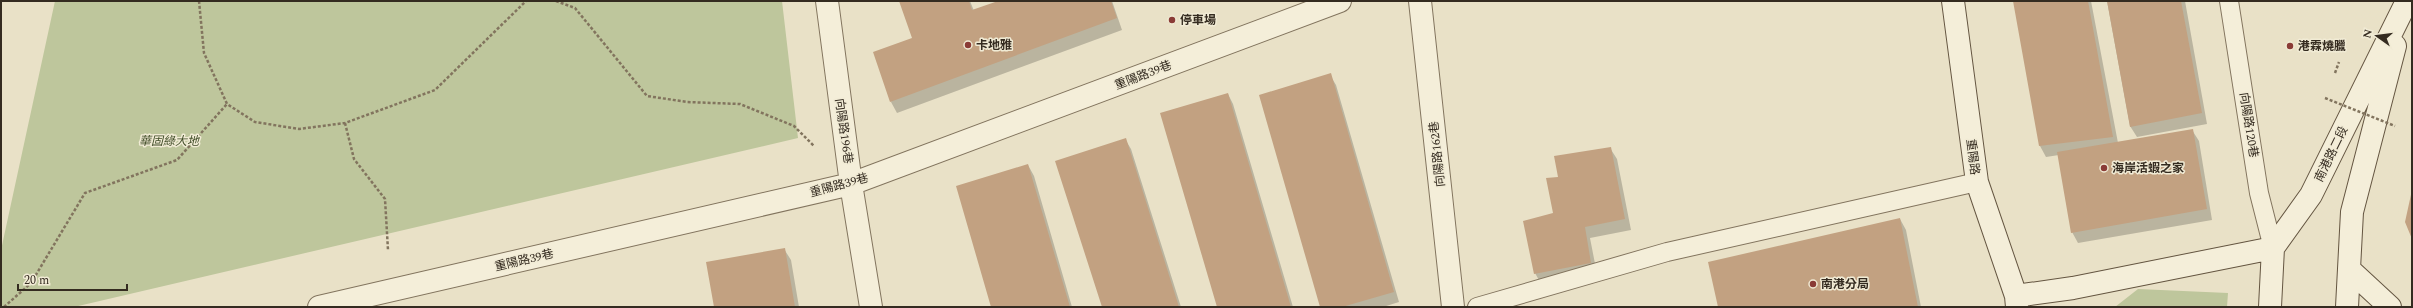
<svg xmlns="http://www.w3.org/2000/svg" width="2413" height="308" font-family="Spectral,'Noto Sans TC',serif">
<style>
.green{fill:#bec69c}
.shadow{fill:#0003}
.building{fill:#c2a181}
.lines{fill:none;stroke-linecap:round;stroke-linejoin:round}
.lane-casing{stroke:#82745e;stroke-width:20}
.street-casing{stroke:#82745e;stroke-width:24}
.secondary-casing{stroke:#645541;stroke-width:24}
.path{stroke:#82745e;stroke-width:2.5;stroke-dasharray:3 2;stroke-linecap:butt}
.lane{stroke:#f4eed9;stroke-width:18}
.street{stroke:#f4eed9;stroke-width:22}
.secondary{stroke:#f4eed9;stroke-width:22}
.path-bridge{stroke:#82745e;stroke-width:2.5;stroke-dasharray:3 2;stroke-linecap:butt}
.poi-dot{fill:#8a3b36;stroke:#f1ebd5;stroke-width:1.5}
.labels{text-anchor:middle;stroke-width:3;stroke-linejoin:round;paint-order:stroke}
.poi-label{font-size:12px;font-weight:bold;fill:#342b20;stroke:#f1ebd5;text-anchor:start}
.street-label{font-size:12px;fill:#342b20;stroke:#f1ebd5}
.park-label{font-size:12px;font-style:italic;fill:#424e29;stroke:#f1ebd5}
</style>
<rect width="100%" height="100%" fill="#e9e1c7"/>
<path class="green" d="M55 1H782L798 138 74 307H1V250Z
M2138 289 2228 293 2227 307H2115Z"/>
<path class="shadow" d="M900 1H970L974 11 1001 1H1112L1122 30 897 113 891 102 914 39Z
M2014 1H2091L2118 143 2192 130 2199 141 2212 220 2078 243 2072 232 2059 155 2046 157 2040 146Z
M2107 1H2185L2207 124 2137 137 2130 126Z
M1330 75 1336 85 1399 302 1383 307H1321Z
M1228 94 1233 104 1293 307H1218Z
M1125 139 1131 149 1181 307H1103Z
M1610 148 1617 159 1631 230 1590 238 1597 274 1541 284 1535 273 1554 214 1559 178Z
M1028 165 1034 176 1072 307H992Z
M1900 219 1906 230 1921 307H1719Z
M784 249 791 260 799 307H715Z"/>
<path class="building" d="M899 1H969L972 10 998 1H1111L1117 18 890 102 873 52 912 38Z
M2013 1H2088L2113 137 2039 146Z
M2107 1H2181L2202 113 2130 127Z
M1331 73 1394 292 1342 307H1320L1259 95Z
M1228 93 1291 307H1217L1160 113Z
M2193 129 2207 209 2071 233 2057 152Z
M1126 138 1179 307H1102L1055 161Z
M1611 147 1625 219 1585 227 1591 263 1534 274 1523 221 1553 213 1546 178 1558 177 1554 156Z
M1028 164 1070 307H991L956 186Z
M2412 190V239L2405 222Z
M1900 218 1918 307H1718L1708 262Z
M785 248 795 307H714L706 262Z"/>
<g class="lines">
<defs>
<path id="lane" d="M2229 1 2259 193 2273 248
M1477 307 1667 252 1977 182"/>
<path id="street" d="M827 1 851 184 871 307
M1420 1 1453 307
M319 307 851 184 1340 1"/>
<path id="secondary" d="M1953 1 1977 182 2016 296 2017 307
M2350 270 2390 307
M2016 296 2073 288 2273 248
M2270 307 2273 248 2311 195 2407 1
M2347 307 2352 212 2395 46"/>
</defs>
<use href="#lane" class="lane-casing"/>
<use href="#street" class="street-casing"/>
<use href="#secondary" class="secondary-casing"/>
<path class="path" d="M199 1 204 53 227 104 255 122 299 129 345 123 435 90 526 1
M556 1 575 8 647 96 687 102 740 104 794 126 814 146
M2335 73 2339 62
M345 123 354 159 385 199 388 250
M4 307 31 283 85 193 177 160 227 104"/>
<use href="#lane" class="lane"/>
<use href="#street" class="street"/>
<use href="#secondary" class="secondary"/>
<path class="path-bridge" d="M2325 98 2395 126"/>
</g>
<g class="poi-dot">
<circle cx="1172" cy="20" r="4"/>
<circle cx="968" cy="45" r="4"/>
<circle cx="2290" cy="46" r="4"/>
<circle cx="2104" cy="168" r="4"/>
<circle cx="1813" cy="284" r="4"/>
</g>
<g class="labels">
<g class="poi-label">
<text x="1180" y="24">停車場</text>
<text x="976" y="49">卡地雅</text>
<text x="2298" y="50">港霖燒臘</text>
<text x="2112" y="172">海岸活蝦之家</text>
<text x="1821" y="288">南港分局</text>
</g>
<g class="street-label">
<text transform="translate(1143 75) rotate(-21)" y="4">重陽路39巷</text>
<text transform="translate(2249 125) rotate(81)" y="4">向陽路120巷</text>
<text transform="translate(844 131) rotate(82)" y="4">向陽路196巷</text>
<text transform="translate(1437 154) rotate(-96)" y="4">向陽路162巷</text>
<text transform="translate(2331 154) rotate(-64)" y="4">南港路二段</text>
<text transform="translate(1973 157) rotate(83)" y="4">重陽路</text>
<text transform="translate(839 185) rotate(-15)" y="4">重陽路39巷</text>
<text transform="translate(524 260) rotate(-13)" y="4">重陽路39巷</text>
</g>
<g class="park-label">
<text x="169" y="145">華固綠大地</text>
</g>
</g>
<rect width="2413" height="308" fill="none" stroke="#342b20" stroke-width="4"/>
<g transform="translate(2377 36) rotate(284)" stroke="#f1ebd5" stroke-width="3" paint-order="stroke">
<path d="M0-3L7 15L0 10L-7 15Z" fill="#342b20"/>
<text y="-6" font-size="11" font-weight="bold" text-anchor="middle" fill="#342b20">N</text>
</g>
<path d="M18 284v6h109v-6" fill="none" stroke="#342b20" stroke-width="2"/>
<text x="24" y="284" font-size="12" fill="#342b20" stroke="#f1ebd5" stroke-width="3" paint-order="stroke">20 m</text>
</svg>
